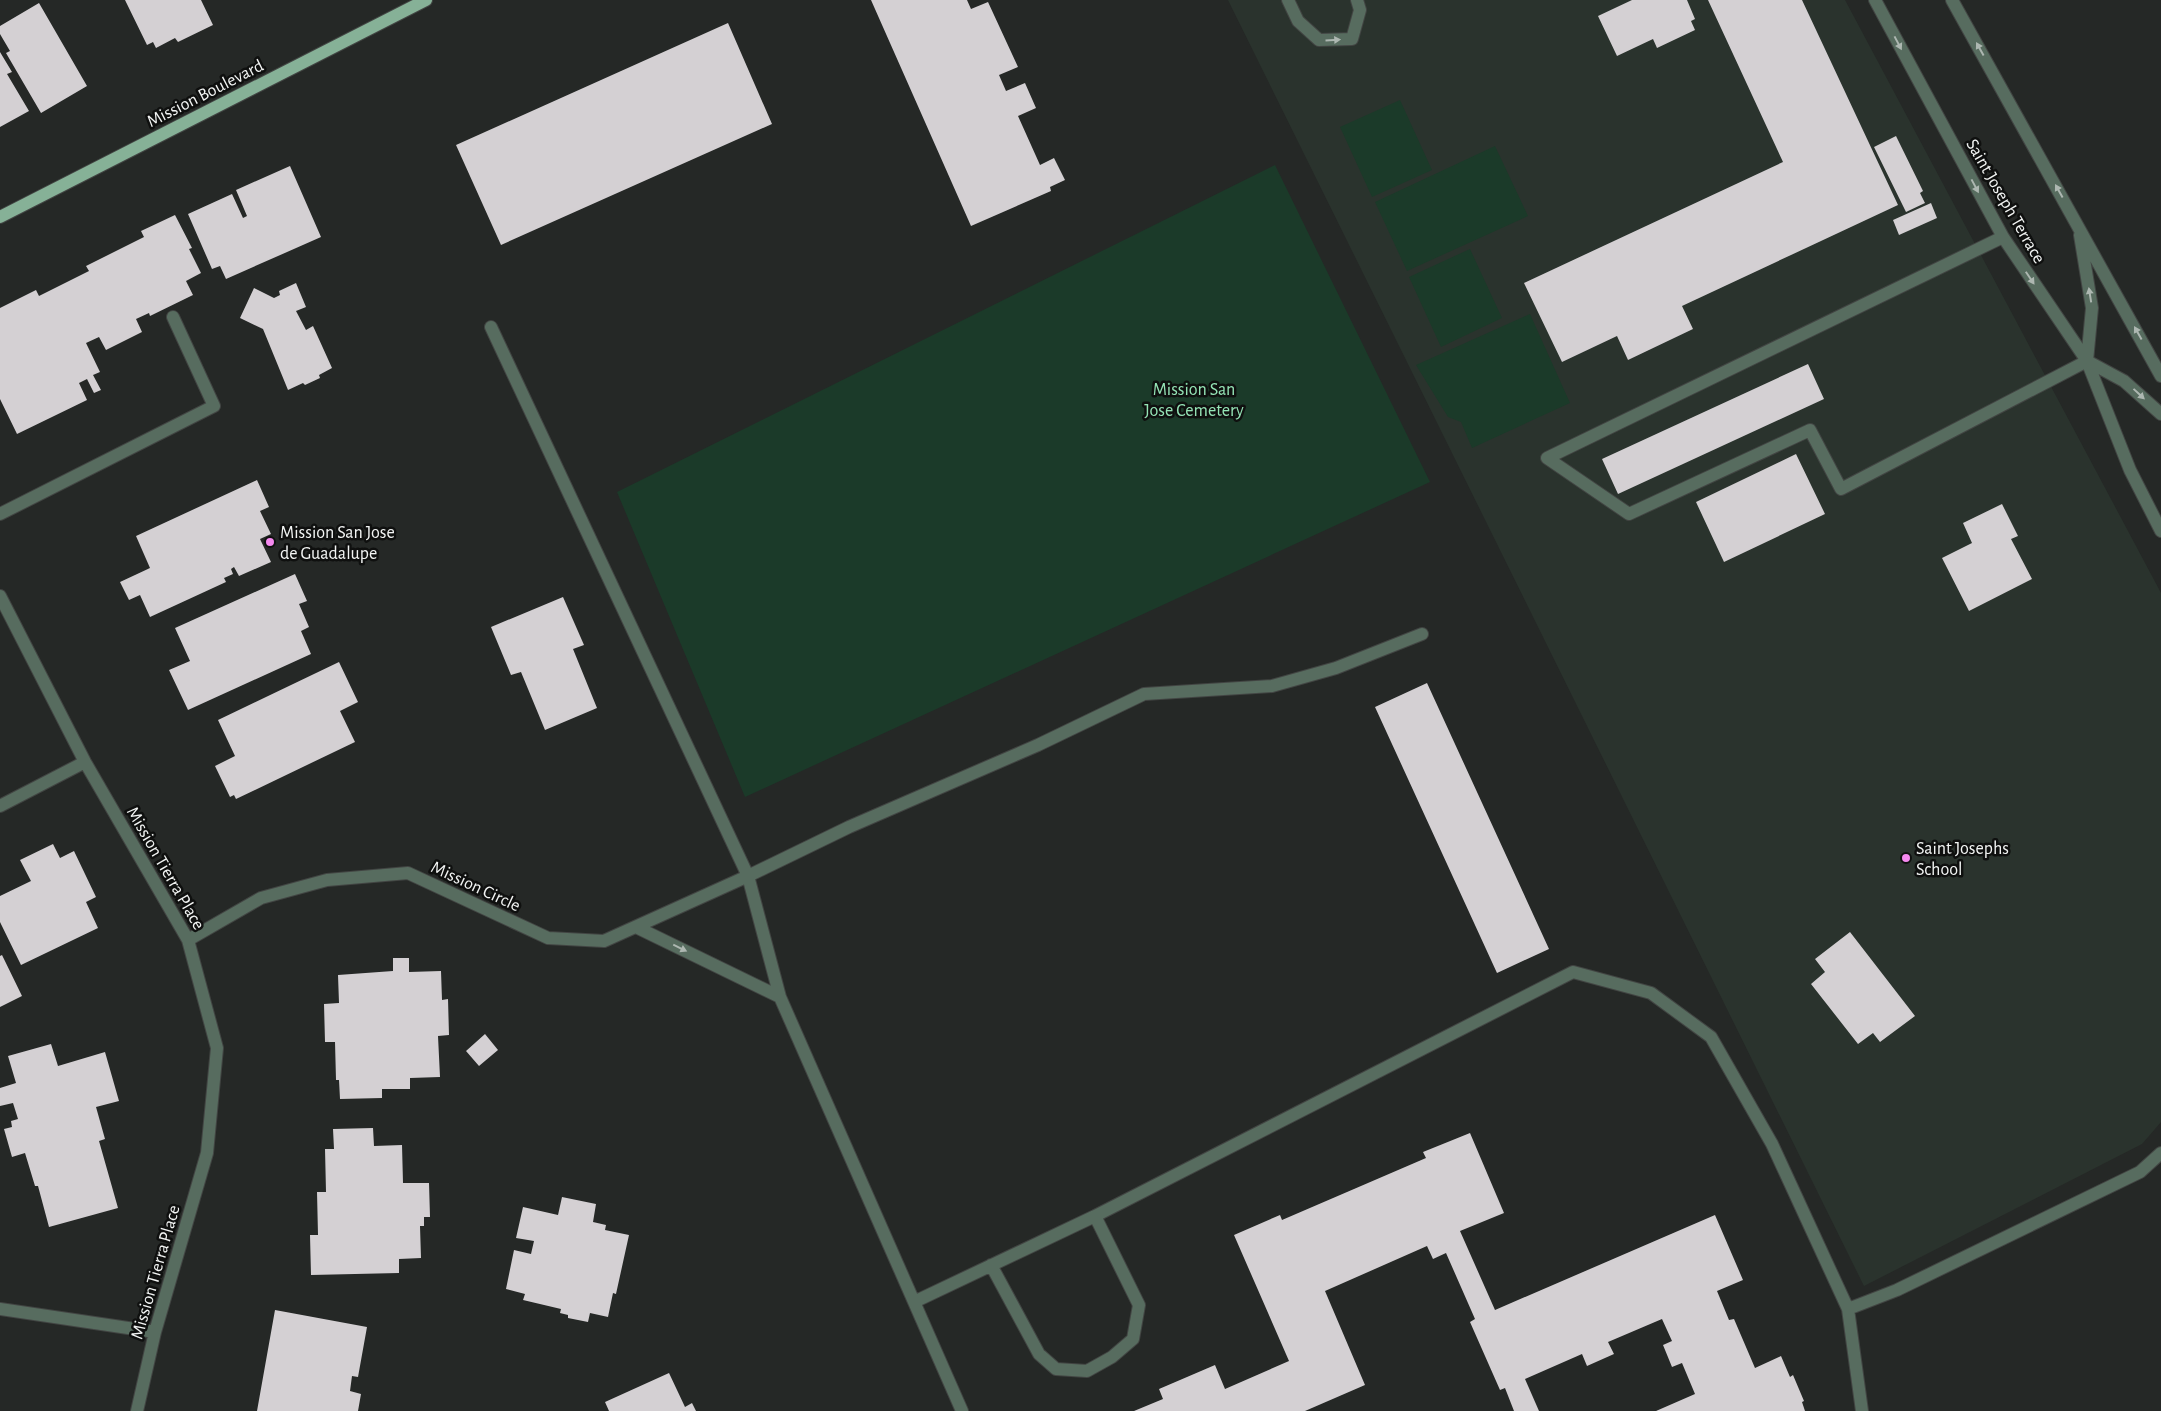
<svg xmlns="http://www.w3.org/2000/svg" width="2161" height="1411" font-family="'Alegreya Sans',sans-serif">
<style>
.built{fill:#2a332d}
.green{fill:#1b3a29}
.building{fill:#d4d0d3}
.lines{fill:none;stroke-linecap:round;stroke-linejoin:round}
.minor-casing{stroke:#424543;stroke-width:14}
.major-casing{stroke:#424543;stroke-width:14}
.minor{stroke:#576c5f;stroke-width:12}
.major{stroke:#86b197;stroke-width:12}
.oneway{fill:#adb7b1}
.poi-dot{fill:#f589ef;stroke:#0f100f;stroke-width:2}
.labels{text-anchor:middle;stroke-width:5;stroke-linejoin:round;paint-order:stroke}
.street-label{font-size:18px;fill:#f3f5f4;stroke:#0f100f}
.park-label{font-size:18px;fill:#95e4b6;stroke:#0f100f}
.poi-label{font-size:18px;fill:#f3f5f4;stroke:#0f100f;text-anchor:start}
</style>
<rect width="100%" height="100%" fill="#252826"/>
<path class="built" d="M1228 0H1845L2161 593V1122L2142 1144 1864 1286Z"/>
<path class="green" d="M1400 100 1432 170 1372 197 1340 127Z
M1495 146 1528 216 1407 271 1375 202Z
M1275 165 1430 482 745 797 617 492Z
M1470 249 1502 318 1441 347 1409 277Z
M1530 314 1570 403 1472 448 1461 422 1448 417 1416 365Z"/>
<path class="building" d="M125 0H201L213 25 178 42 175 38 156 48 153 42 147 45Z
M871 0H967L971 9 988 2 1018 67 999 75 1006 91 1025 83 1036 108 1018 116 1040 165 1054 158 1065 180 1050 187 1051 191 971 226Z
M1632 0H1687L1695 19 1691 21 1695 30 1657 48 1653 39 1617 56 1598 16Z
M1708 0H1802L1898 205 1682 306 1693 329 1628 360 1617 336 1562 362 1524 283 1783 162Z
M39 3 87 86 41 113 6 53 10 51 0 34V26Z
M728 23 772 124 501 245 456 145Z
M0 52 12 72 7 74 29 111 0 127Z
M1896 136 1923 191 1920 193 1925 203 1906 212 1874 147Z
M290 166 321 237 226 279 220 266 212 269 188 214 232 194 243 218 247 216 236 190Z
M1931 203 1937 218 1899 235 1893 220Z
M175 215 192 248 189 249 201 273 186 281 193 295 150 316 149 313 136 319 142 332 106 350 99 337 86 343 100 372 93 375 101 390 94 393 87 379 79 383 87 400 17 434 0 399V308L36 290 39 296 89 271 86 266 144 237 141 231Z
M296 283 306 307 296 311 306 330 313 326 332 368 319 375 320 378 305 385 303 383 288 390 263 329 240 318 254 288 274 298 280 295 279 291Z
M1808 364 1824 399 1618 494 1602 459Z
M1796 454 1825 514 1724 562 1696 502Z
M257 480 269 507 260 511 271 534 260 539 271 562 239 576 234 567 231 569 233 574 224 578 226 582 150 617 140 595 129 600 120 582 150 568 136 536Z
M2002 504 2018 536 2011 539 2032 579 1969 611 1942 558 1972 543 1963 523Z
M295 574 307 601 299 604 309 627 301 631 311 654 188 710 169 670 190 661 175 628Z
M563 597 584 645 573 649 597 708 545 730 521 672 511 675 491 627Z
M339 662 358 702 340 711 355 742 236 799 234 795 230 797 215 766 235 756 218 720Z
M1427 683 1549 949 1497 973 1375 707Z
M53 844 60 858 74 851 96 897 86 902 98 928 21 965 0 922V896L31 881 20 860Z
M1850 932 1915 1016 1880 1042 1873 1033 1858 1044 1811 984 1825 972 1815 959Z
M2 955 22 996 0 1007V956Z
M393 958H409V972L441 971 442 1000 448 999 449 1035 438 1036 440 1077 410 1078V1089H382V1098L340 1099 339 1080H336L335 1042H325L324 1004 339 1003 338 975 393 971Z
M485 1034 498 1050 479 1066 466 1051Z
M51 1044 58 1066 105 1052 119 1101 96 1107 105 1139 99 1141 118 1208 49 1227 38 1186H35L25 1153 12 1157 4 1129 12 1127 11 1121 18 1119 13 1103 0 1106V1088L16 1083 8 1056Z
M373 1128 374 1146 402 1145 403 1183H429L430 1217H424V1226H420L421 1258 399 1259V1273L311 1275 310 1235H318L317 1192H326L325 1149H334L333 1129Z
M1470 1133 1504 1213 1460 1231 1495 1310 1715 1215 1743 1280 1717 1291 1729 1320 1734 1319 1755 1368 1781 1356 1790 1377 1793 1375 1804 1401 1802 1402 1805 1411H1656L1695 1394 1682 1363 1672 1367 1663 1345 1672 1341 1662 1319 1608 1342 1614 1354 1587 1366 1582 1354 1525 1379 1539 1411H1514L1505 1388 1500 1390 1470 1322 1475 1319 1446 1253 1433 1259 1427 1246 1325 1291 1365 1385 1305 1411H1134L1163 1399 1159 1389 1215 1365 1225 1389 1289 1361 1234 1235 1280 1215 1282 1220 1426 1158 1423 1152Z
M562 1197 596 1204 593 1222 606 1225 605 1230 629 1235 616 1294 613 1293 608 1317 590 1313 588 1322 568 1318V1315L560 1313 561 1309 523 1300 525 1294 506 1289 514 1250 531 1254 534 1241 516 1238 523 1207 558 1215Z
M275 1310 367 1327 358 1377 352 1376 350 1391 361 1394 358 1411H257Z
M669 1373 685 1407 692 1403 696 1411H609L605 1402Z"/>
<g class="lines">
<defs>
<path id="minor" d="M1288 0 1298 21 1319 40 1352 39 1360 10 1357 0
M1875 0 2003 237 2087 361 2124 381 2161 414
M1952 0 2161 376
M2080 235 2092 308 2087 361 2130 470 2161 531
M2003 237 1547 458 1629 514 1810 430 1841 489 2087 361
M491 327 748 876 780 997 962 1411
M0 514 214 406 173 317
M0 596 85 762 188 940 217 1048 207 1153 155 1332 137 1411
M0 806 85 762
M636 927 780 997
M188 940 261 898 327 880 408 873 548 938 604 941 748 876 849 827 1038 745 1144 694 1272 686 1336 668 1422 634
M991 1265 1039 1354 1056 1369 1087 1371 1112 1357 1133 1339 1139 1305 1095 1216
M914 1302 1095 1216 1573 972 1651 993 1711 1037 1772 1144 1848 1309 1862 1411
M0 1309 155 1332
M1848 1309 1897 1290 2140 1172 2161 1153"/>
<path id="major" d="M0 217 426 0"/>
</defs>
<use href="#minor" class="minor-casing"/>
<use href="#major" class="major-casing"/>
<use href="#minor" class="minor"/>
<use href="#major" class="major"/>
</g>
<defs><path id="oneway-solid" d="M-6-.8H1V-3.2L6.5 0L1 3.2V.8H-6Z" transform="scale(1.25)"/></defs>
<g class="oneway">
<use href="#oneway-solid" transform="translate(1333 40) rotate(-3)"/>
<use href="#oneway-solid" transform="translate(1898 43) rotate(62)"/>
<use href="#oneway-solid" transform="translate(1980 49) rotate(-119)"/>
<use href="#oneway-solid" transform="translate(1975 186) rotate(62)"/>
<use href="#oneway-solid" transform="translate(2059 191) rotate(-119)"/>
<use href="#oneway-solid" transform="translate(2030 278) rotate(56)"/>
<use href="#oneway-solid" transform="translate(2090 295) rotate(-99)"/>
<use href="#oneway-solid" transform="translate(2138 333) rotate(-119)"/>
<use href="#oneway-solid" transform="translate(2139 394) rotate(43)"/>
<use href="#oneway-solid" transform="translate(680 948) rotate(26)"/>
</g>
<g class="poi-dot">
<circle cx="270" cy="542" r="5"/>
<circle cx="1906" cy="858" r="5"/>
</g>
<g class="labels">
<g class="street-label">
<text transform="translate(205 93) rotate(-27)" y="6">Mission Boulevard</text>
<text transform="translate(2006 201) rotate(60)" y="6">Saint Joseph Terrace</text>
<text transform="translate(166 868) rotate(60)" y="6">Mission Tierra Place</text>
<text transform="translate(476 886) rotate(25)" y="6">Mission Circle</text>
<text transform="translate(155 1272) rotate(-74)" y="6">Mission Tierra Place</text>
</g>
<g class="park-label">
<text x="1194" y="395">Mission San<tspan x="1194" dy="21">Jose Cemetery</tspan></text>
</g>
<g class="poi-label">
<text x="280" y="538">Mission San Jose<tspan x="280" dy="21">de Guadalupe</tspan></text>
<text x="1916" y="854">Saint Josephs<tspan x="1916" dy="21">School</tspan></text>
</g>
</g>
</svg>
